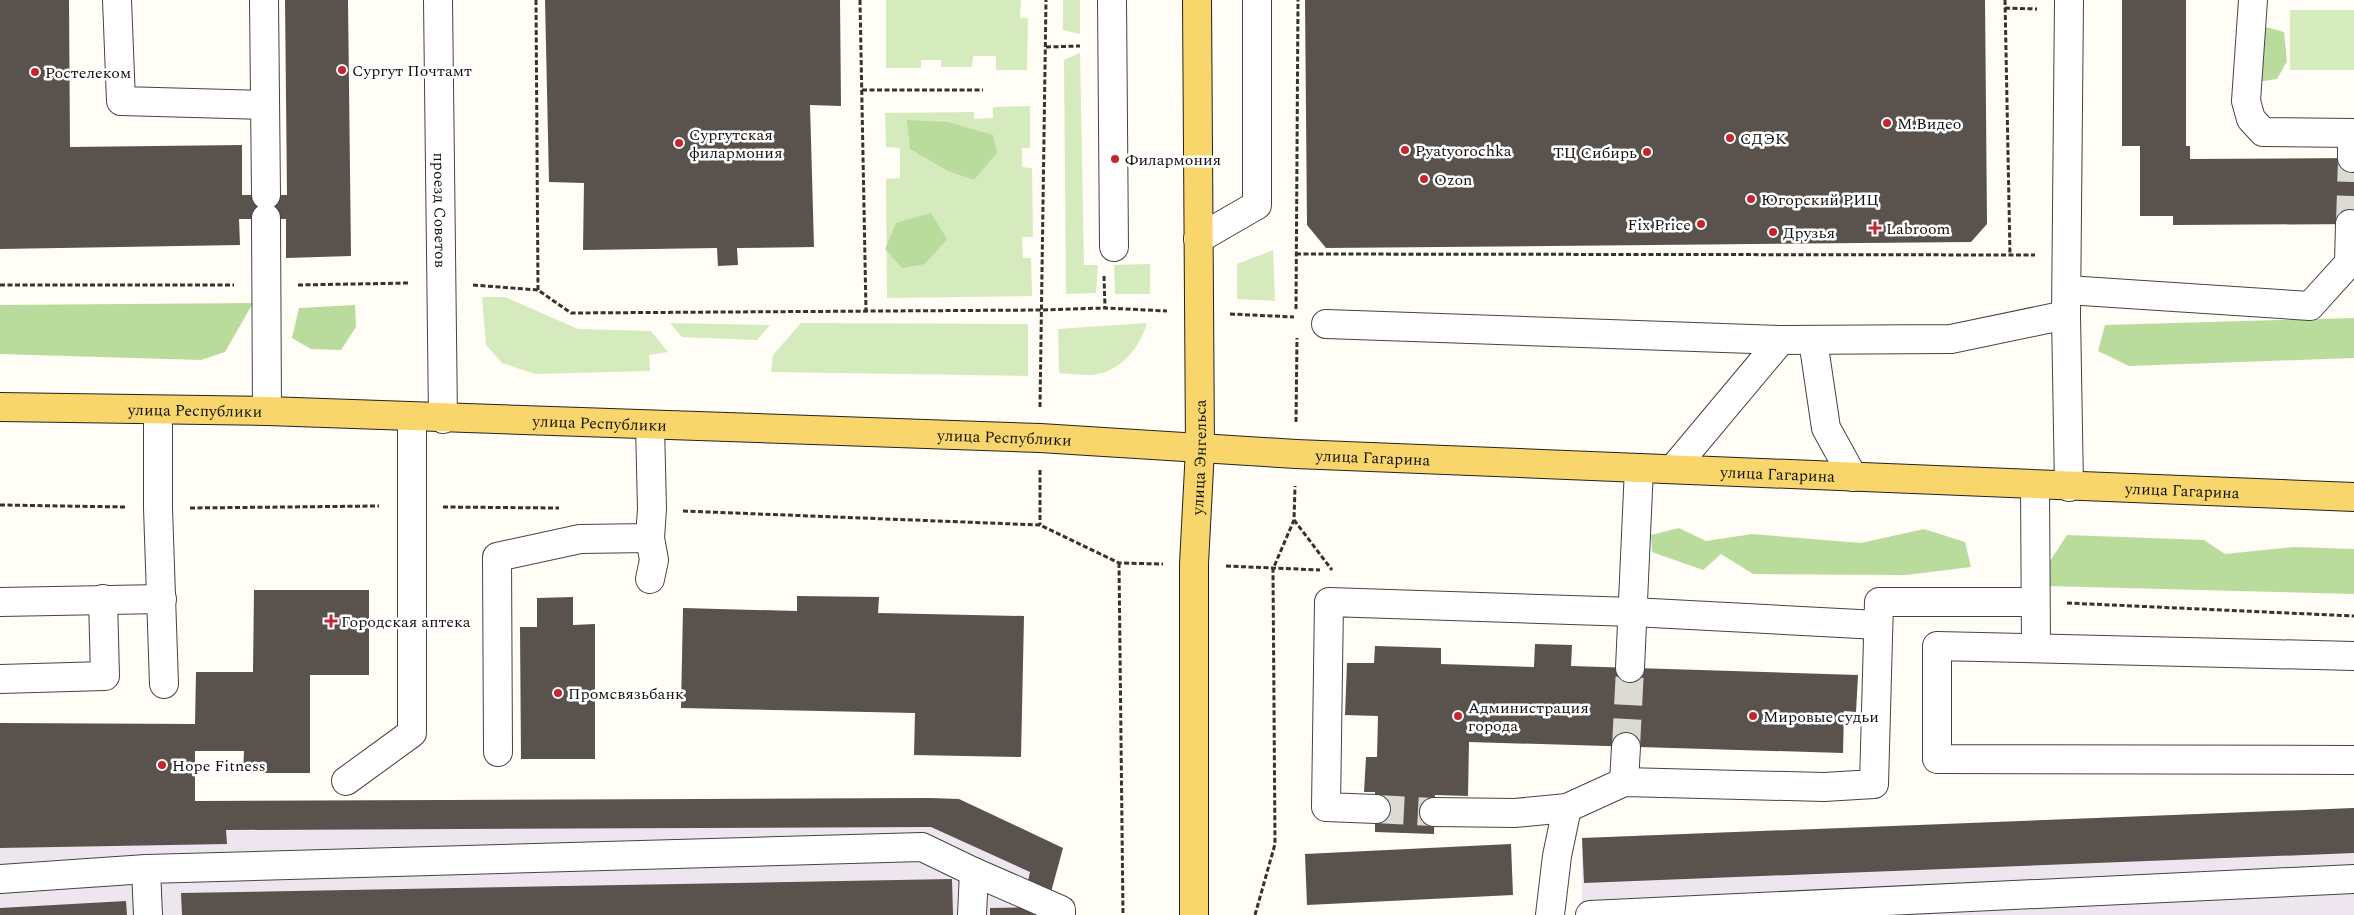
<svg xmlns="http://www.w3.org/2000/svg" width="2354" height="915" font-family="Spectral,serif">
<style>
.industrial{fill:#eee6ef}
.green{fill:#d5ebbd}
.forest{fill:#b9dc9c}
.building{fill:#5a524d}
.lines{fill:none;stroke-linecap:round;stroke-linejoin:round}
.minor-tunnel{stroke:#dbdad3;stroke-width:28;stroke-dasharray:28 14;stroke-linecap:butt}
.minor-casing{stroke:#444;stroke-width:30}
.major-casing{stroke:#222;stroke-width:30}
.path{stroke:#333;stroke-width:3;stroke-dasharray:5 2.5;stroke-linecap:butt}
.minor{stroke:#fff;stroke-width:28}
.major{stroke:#f9d66b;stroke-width:28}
.poi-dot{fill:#c4262e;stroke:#fff;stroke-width:2}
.labels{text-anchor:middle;stroke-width:5;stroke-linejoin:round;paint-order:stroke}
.poi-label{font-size:16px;fill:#111;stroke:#fff;text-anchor:start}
.street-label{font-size:16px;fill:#111;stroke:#fff}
</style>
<rect width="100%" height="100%" fill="#fffdf5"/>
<path class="industrial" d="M930 798 959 799 1063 848 1051 892 1037 907V915H0V804L226 801Z
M2354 808V915H1582V838Z"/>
<path class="green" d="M886 0H1021L1020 18H1028L1027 70H996V56H973L972 67H941V60H921V68H886Z
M1063 0H1080V34L1063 30Z
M2290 10H2354V70H2290Z
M1080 53 1084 265H1098L1096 293 1066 294 1064 60Z
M1030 106V148H1022V167L1032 168 1033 237H1022L1023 258H1031L1032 296 887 298 886 179 900 178V148L886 147 885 113 974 112V119L993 118V107Z
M1273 250 1275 301 1237 299V264Z
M1150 264V294H1115L1114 265Z
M482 297H505L578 329 651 331 668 352 649 355 650 371 535 374 502 363 486 345Z
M670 323 770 325 757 340 682 337Z
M801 323 1028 324V376L771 372 773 355Z
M1147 323C1140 348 1119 374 1090 375 1080 375 1070 374 1059 373L1058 329Z"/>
<path class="forest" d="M2259 25 2284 32 2287 61 2277 79 2257 82Z
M907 120 948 122 993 135 997 153 974 180 948 171 910 149Z
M931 213 947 239 925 264 902 268 885 249 896 223Z
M253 303 225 352 201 360 0 354V305Z
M355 305 356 327 341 350 311 349 292 338 299 308Z
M2354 318V358L2129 366 2098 351 2105 325Z
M1679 528 1706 541 1752 534 1861 543 1924 529 1965 542 1971 567 1906 575 1753 574 1721 554 1703 570 1652 552 1651 535Z
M2067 535 2204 540 2225 554 2294 547 2354 549V594L2046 586 2050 561Z"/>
<path class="building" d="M0 0H69L70 147 242 145V195H287L285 0H348L351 256 286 258V219H239L240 245 0 249Z
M545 0H840L841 106 810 105 814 247 737 248 738 265 718 266 717 248 583 250 584 183 549 182Z
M1305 0H1985L1987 224 1971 242 1326 248 1307 225Z
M2122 0H2186V146H2190V159L2354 158V224L2173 225V216H2140V146H2122Z
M254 590H369V675H310V773H243L244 751H195V801L930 798 959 799 1063 848 1051 892 1027 886 1030 872 931 827 226 830 227 844 0 848V723L195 724 196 672H253Z
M797 596 879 597 878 613 1024 616 1021 757 914 755 915 713 681 708 683 608 797 611Z
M573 597V625L595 624V759H521L520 627H537V598Z
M1535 644 1572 645 1571 666 1858 675 1856 712 1844 711 1843 753 1469 742 1468 796 1435 795 1434 834 1375 832V792H1364L1366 757H1377L1378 716 1345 715 1347 663H1374L1375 646 1441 648V664L1534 667Z
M2354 808V853L1584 883 1582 838Z
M1511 844 1513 895 1307 905 1305 854Z
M952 879 953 915H182L181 893Z
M126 901 127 915H0V908Z
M1036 907 1037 915H990V908Z"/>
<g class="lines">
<path class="minor-tunnel" d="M2350 224 2352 158
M1626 747 1630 668
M1376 809 1434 812"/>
<defs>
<g id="minor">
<path d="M117 0 121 101 265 105"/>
<path d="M264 0 266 195"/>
<path id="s1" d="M438 0 443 419"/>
<path d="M1112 0 1114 247"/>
<path d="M2253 0 2246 101 2251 119 2263 132 2354 133"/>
<path d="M2352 158V133"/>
<path d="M266 218 267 411"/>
<path d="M1198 239 1257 205V0"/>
<path d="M2067 290 2310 306 2349 263 2350 224"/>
<path d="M1326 324 1781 340 1951 339 2066 315"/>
<path d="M1813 340 1826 428 1853 477"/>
<path d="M158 410V508L164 684"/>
<path d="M650 425 652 509 650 538 654 560 650 579"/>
<path d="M1673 469 1781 340"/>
<path d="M2035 486 2036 647"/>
<path d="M2069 487 2066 315 2069 0"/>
<path d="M0 602 162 599"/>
<path d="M2354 656 1937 646V759L2354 760"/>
<path d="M1630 668 1639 468"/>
<path d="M0 679 105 676 103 599"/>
<path d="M498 752 497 557 580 539 650 538"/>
<path d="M346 781 412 733V417"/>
<path d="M1624 782 1626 747"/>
<path d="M1376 809 1326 807 1329 602 1633 612 1878 625"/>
<path d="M1434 812 1515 813 1567 808 1624 782 1824 787 1874 784 1879 602H2035"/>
<path d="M146 869 148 915"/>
<path d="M0 879 146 869 922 847 974 872"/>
<path d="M972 915 974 872 1061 910V915"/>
<path d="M1550 915 1557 856 1567 808"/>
<path d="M1590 915 2354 879"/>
</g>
<g id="major">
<path id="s2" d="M0 407 267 411 1040 438 1296 454 2354 497"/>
<path id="s3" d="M1194 915V564L1200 449 1197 0"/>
</g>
</defs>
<use href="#minor" class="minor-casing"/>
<use href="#major" class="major-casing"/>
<path class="path" d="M536 0 538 290
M860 0 866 312
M2005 0 2010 255
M2005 8 2037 9
M1046 47 1080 46
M862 90H983
M1296 254 2035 255
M1104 276 1105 308
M0 285H234
M298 285 409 283
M473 285 538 290 571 313 1041 310 1105 308 1167 311
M1296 309 1298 0
M1230 314 1294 317
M1040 407 1046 0
M1296 422 1297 338
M1040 470V525
M0 505 127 507
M443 507 559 508
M190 508 379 506
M683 511 1040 525 1119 563 1163 564
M1294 520 1332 570
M1119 563 1123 915
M1226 566 1320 570
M2067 603 2354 616
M1255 915 1275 844 1273 569 1294 520 1295 486"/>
<use href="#minor" class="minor"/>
<use href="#major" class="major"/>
</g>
<g class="poi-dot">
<circle cx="342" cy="70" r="5"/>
<circle cx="35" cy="72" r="5"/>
<circle cx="1887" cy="123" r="5"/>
<circle cx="1730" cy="138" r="5"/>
<circle cx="679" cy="143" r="5"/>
<circle cx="1405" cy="150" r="5"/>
<circle cx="1647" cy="152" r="5"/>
<circle cx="1115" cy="159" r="5"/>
<circle cx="1424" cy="179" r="5"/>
<circle cx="1751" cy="199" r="5"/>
<circle cx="1701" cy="224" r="5"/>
<path d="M1872.5 220.5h5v5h5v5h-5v5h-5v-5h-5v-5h5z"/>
<circle cx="1773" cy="232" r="5"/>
<path d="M328.5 613.5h5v5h5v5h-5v5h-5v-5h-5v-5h5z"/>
<circle cx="558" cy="693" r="5"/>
<circle cx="1458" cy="716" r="5"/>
<circle cx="1753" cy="716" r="5"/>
<circle cx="162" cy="765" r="5"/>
</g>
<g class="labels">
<g class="poi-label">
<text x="352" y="76">Сургут Почтамт</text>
<text x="45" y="78">Ростелеком</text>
<text x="1897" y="129">М.Видео</text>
<text x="689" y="140">Сургутская<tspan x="689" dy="18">филармония</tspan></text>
<text x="1740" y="144">СДЭК</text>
<text x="1415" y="156">Pyatyorochka</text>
<text x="1637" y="158" text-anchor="end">ТЦ Сибирь</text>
<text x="1125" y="165">Филармония</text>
<text x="1434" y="185">Ozon</text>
<text x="1761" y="205">Югорский РИЦ</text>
<text x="1691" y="230" text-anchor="end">Fix Price</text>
<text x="1886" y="234">Labroom</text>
<text x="1783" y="238">Друзья</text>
<text x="341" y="627">Городская аптека</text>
<text x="568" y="699">Промсвязьбанк</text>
<text x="1468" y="713">Администрация<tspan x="1468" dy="18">города</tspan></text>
<text x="1763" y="722">Мировые судьи</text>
<text x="172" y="771">Hope Fitness</text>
</g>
<g class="street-label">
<text dy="6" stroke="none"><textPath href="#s1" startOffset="210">проезд Советов</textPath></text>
<text dy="6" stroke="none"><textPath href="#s2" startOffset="195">улица Республики</textPath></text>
<text dy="6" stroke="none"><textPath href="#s2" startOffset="600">улица Республики</textPath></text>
<text dy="6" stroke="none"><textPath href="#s2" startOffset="1005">улица Республики</textPath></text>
<text dy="6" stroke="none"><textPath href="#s3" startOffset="458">улица Энгельса</textPath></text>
<text dy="6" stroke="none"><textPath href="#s2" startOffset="1374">улица Гагарина</textPath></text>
<text dy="6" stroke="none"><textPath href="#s2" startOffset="1779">улица Гагарина</textPath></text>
<text dy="6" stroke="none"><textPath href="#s2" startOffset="2184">улица Гагарина</textPath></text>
</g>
</g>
</svg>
